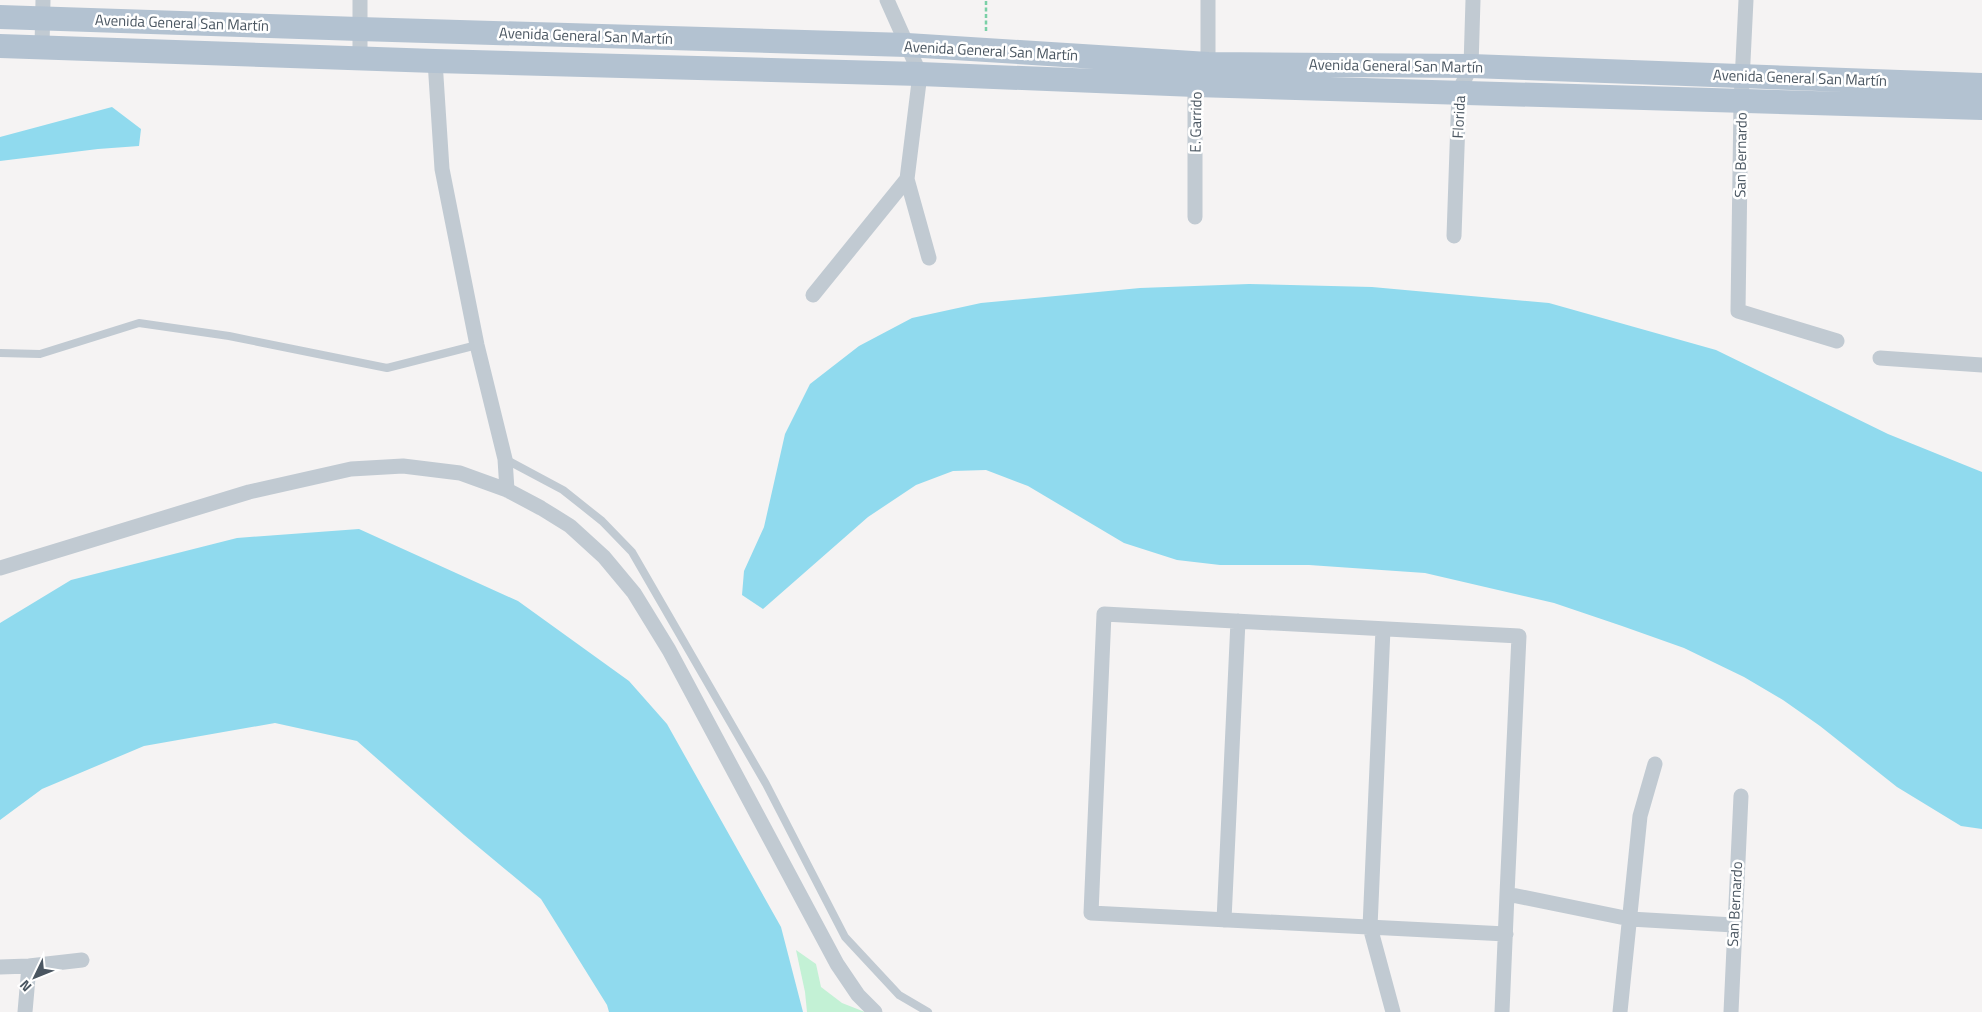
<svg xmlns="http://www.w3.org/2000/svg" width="1982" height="1012" font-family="'Titillium Web',sans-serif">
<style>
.green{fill:#c3f1d5}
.water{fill:#90daee}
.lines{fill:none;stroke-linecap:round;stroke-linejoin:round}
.path{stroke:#7ad0a6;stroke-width:2.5;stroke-dasharray:4 2.5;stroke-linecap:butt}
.lane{stroke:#c1cad2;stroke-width:8}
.street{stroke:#c1cad2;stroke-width:15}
.primary{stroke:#b3c2d1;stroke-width:24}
.labels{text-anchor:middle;stroke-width:5;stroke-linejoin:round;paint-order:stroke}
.street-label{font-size:15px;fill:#4a5661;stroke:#fff}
</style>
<rect width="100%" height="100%" fill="#f5f3f3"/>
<path class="green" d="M796 950 816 964 821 987 842 1003 865 1012H807L805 992Z"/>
<path class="water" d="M112 107 141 129 139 146 98 149 0 161V137Z
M1249 284 1372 287 1549 303 1716 350 1888 434 1982 472V829L1961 826 1897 787 1820 726 1783 700 1744 677 1684 648 1622 626 1554 603 1425 573 1309 565H1220L1177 560 1124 543 1028 486 986 470 953 471 916 485 868 517 763 609 742 595 744 571 764 527 785 434 810 384 859 346 912 318 981 303 1140 288Z
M359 529 518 601 629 681 667 724 781 927 803 1012H609L607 1005 541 899 464 835 357 741 275 723 144 746 42 789 0 820V623L71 580 237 538Z"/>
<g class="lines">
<path class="path" d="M986 31V0"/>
<path class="lane" d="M0 353 40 354 139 323 229 336 387 368 477 345
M505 459 563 490 602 521 632 552 766 784 845 937 899 995 928 1012"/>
<path class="street" d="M360 0V58
M1746 0 1741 102 1738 311 1837 341
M42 47 43 0
M435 61 442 169 477 345 505 459 507 490
M907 179 929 258
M1195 217V85L1208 64V0
M1454 236 1459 91 1471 66 1473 0
M813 295 907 179 920 74 887 0
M1880 358 1982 365
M0 568 249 492 351 469 403 466 460 473 507 490 541 508 570 526 604 557 634 593 669 650 837 964 858 995 875 1012
M1383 629 1370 927 1393 1012
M1507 894 1630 919 1734 925
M1224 920 1238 621
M0 967 29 966 82 960
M25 1012 29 966
M1502 1012 1507 894 1519 636 1104 614 1091 913 1506 934
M1620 1012 1640 816 1655 764
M1731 1012 1741 796"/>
<path class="primary" d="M0 17 359 29 907 45 1208 64 1471 66 1982 85
M0 46 435 61 920 74 1195 85 1982 108"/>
</g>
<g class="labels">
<g class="street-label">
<text transform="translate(182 23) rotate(2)" y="5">Avenida General San Martín</text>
<text transform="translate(586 36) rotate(2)" y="5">Avenida General San Martín</text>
<text transform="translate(991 51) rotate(3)" y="5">Avenida General San Martín</text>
<text transform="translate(1396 66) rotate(1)" y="5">Avenida General San Martín</text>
<text transform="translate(1800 78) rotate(2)" y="5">Avenida General San Martín</text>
<text transform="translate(1459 117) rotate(-87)" y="5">Florida</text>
<text transform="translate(1196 122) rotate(-89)" y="5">E. Garrido</text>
<text transform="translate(1741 155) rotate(-89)" y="5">San Bernardo</text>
<text transform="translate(1735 904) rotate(-87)" y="5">San Bernardo</text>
</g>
</g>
<g transform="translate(35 977) rotate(227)" stroke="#ffffff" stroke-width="4" paint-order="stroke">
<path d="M0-4L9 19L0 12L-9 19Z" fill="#4a5661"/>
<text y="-8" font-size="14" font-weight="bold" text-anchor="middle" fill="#4a5661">N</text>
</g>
</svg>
